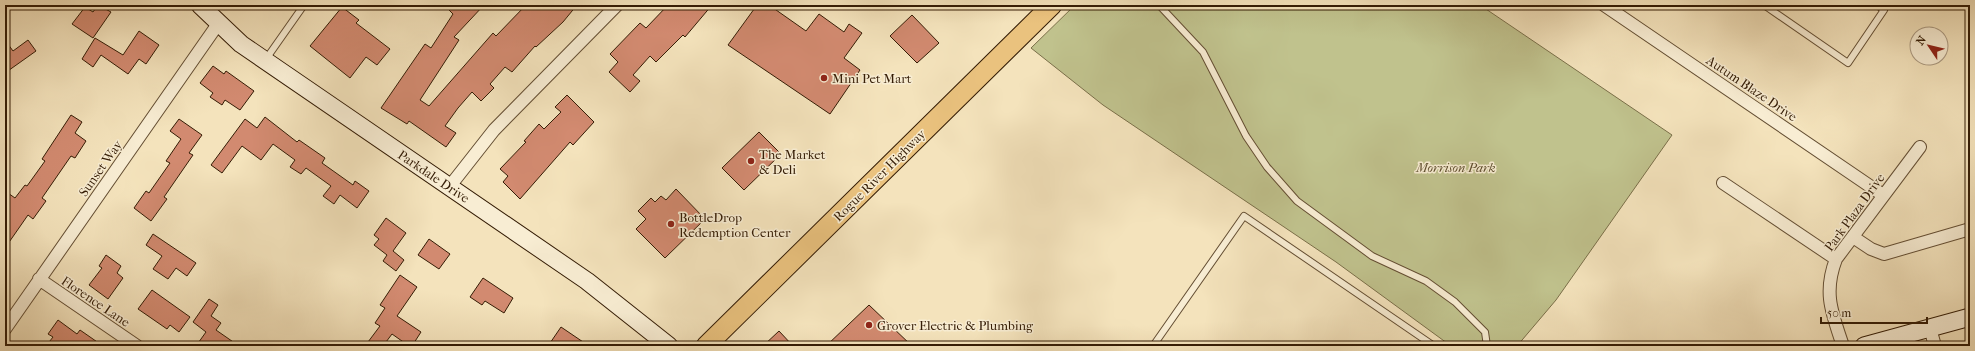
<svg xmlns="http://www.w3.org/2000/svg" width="1975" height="351" font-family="'IM FELL French Canon',serif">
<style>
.green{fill:#c0c28d;stroke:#7a6f49}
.building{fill:#d28a70;stroke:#341c05}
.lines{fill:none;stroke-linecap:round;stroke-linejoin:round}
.service-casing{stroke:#644e33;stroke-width:8}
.minor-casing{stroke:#644e33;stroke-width:14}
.secondary-casing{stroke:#341c05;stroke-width:19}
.primary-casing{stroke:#341c05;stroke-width:21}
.service{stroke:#f8edd3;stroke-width:6}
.minor{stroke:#f8edd3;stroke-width:12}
.secondary{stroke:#f8edd3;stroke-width:17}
.primary{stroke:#eac27e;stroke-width:19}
.poi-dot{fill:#8f2418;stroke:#f8edd3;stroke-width:1.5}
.labels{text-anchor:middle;stroke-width:3;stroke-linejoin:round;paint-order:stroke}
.poi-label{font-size:13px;fill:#341c05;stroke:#f8edd3;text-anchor:start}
.street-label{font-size:13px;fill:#341c05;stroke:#f8edd3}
.park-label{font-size:13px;font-style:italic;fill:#5e4e2e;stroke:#f8edd3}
</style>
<rect width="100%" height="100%" fill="#f4e3bc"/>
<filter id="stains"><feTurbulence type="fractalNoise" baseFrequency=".005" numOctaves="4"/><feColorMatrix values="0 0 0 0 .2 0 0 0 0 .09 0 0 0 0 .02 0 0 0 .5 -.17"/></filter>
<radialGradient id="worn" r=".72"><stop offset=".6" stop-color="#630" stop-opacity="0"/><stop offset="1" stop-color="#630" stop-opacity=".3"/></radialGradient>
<path class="green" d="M1075 5H1480L1672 135 1556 300 1517 346H1451L1336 262 1103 105 1031 48Z"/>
<path class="building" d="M98 5 111 12 93 38 72 24 85 7 93 12Z
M444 5H484L454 37 459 40 420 100 429 106 493 33 496 36 526 5H577L563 22 536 47 535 46 512 72 505 67 490 84 494 88 481 101 472 92 458 108 445 126 456 133 446 147 409 121 407 124 381 108 425 44 431 48 453 14Z
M668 5H712L685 37 683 35 656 62 650 56 633 75 640 81 630 92 609 72 618 62 610 54 640 23 646 28Z
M757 5H769L806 31 819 14 844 32 849 24 862 33 844 58 860 70 830 114 728 45Z
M342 7 359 20 356 23 390 49 377 65 366 57 350 78 310 46Z
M912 15 939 43 917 63 890 36Z
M139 31 159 45 146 64 139 59 128 74 101 55 93 67 82 59 95 38 123 55Z
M5 40 13 51 28 40 36 51 5 73Z
M213 66 224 74 226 71 254 91 240 110 225 100 222 105 210 97 213 93 200 83Z
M567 95 594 122 573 145 570 142 520 199 503 182 508 176 500 169 526 142 524 141 539 124 544 129 561 112 555 107Z
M71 115 82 122 75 133 86 141 75 158 71 156 42 198 46 201 33 219 28 215 5 248V191L15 198 25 185 27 186 45 161 42 159Z
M265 117 297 142 299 140 325 158 322 163 353 185 355 181 369 191 357 208 340 195 334 204 323 196 331 186 306 168 301 174 290 167 295 160 273 144 261 160 242 146 222 173 211 165 245 119 257 128Z
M179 119 202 135 189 153 193 155 164 197 167 199 151 221 134 208 146 191 149 193 170 163 166 161 181 139 170 131Z
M759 132 781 154 744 190 722 168Z
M676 189 705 219 665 258 636 229 646 219 638 211 651 198 655 202 661 196 666 200Z
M386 218 406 233 393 251 404 260 396 271 383 261 387 255 374 245 379 239 374 235Z
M153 234 196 263 187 276 176 268 168 279 153 269 162 256 146 245Z
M429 239 450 254 439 269 418 255Z
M106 255 121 266 117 273 123 278 108 299 89 285 102 268 99 266Z
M400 275 417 287 397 316 421 332 412 346H409L392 334 383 346H365L380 326 375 323 385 308 380 305Z
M483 278 513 298 504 313 485 301 482 305 470 297Z
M152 290 190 317 179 332 170 325 167 329 138 309Z
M209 299 218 305 211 316 221 323 216 330 239 346H196L206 332 193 322Z
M869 305 912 346H826Z
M58 320 77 334 80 330 103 346H46L53 337 48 334Z
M561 327 589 346H548Z
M779 331 793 346H763Z"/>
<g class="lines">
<defs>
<path id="service" d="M1159 5 1203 52 1246 136 1267 167 1297 201 1372 256 1426 281 1455 302 1485 332 1487 346
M1764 5 1848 63 1884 10 1877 5
M266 59 304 5
M1153 346 1244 216 1434 346"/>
<path id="minor" d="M1604 5 1883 195
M1723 183 1836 259
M450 186 494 130 617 5
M1853 237 1871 249 1884 254 1970 229
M39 279 137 346
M1930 328 1935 346
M5 329 218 24
M1843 346C1832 313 1823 293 1836 259L1920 147"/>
<path id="secondary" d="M200 5 241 44 587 281 669 346
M1864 346 1970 317"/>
<path id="primary" d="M706 346 1052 5"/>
</defs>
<use href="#service" class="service-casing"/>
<use href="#minor" class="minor-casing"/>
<use href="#secondary" class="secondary-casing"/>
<use href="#primary" class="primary-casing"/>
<use href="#service" class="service"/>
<use href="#minor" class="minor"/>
<use href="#secondary" class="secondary"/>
<use href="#primary" class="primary"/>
</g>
<g class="poi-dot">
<circle cx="824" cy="78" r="4"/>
<circle cx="751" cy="161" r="4"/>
<circle cx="671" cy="224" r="4"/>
<circle cx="869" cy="325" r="4"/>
</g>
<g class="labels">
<g class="poi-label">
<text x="832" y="83">Mini Pet Mart</text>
<text x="759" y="159">The Market<tspan x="759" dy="15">&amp; Deli</tspan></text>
<text x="679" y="222">BottleDrop<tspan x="679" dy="15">Redemption Center</tspan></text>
<text x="877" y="330">Grover Electric &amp; Plumbing</text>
</g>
<g class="street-label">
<text transform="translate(1752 88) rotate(34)" y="5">Autum Blaze Drive</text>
<text transform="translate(100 168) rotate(-55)" y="5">Sunset Way</text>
<text transform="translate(879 175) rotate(-45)" y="5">Rogue River Highway</text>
<text transform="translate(434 176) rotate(34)" y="5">Parkdale Drive</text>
<text transform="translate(1854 212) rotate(-54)" y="5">Park Plaza Drive</text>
<text transform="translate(96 301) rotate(34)" y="5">Florence Lane</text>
</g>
<g class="park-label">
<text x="1456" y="172">Morrison Park</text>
</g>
</g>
<rect width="1975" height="351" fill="none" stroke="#f4e3bc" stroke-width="20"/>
<rect x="6" y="6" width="1963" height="339" fill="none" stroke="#341c05" stroke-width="2"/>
<rect x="10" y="10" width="1955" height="331" fill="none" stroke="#341c05"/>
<g transform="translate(1929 46) rotate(305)"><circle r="19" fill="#f8edd3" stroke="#aa9981"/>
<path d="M0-3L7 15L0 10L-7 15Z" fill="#8f2418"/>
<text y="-6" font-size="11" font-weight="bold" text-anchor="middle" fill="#341c05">N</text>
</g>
<path d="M1821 317v6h106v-6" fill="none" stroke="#341c05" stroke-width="2"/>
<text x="1827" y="317" font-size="12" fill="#341c05" stroke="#f8edd3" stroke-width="3" paint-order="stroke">50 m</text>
<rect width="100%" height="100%" filter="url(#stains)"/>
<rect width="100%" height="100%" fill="url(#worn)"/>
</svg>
